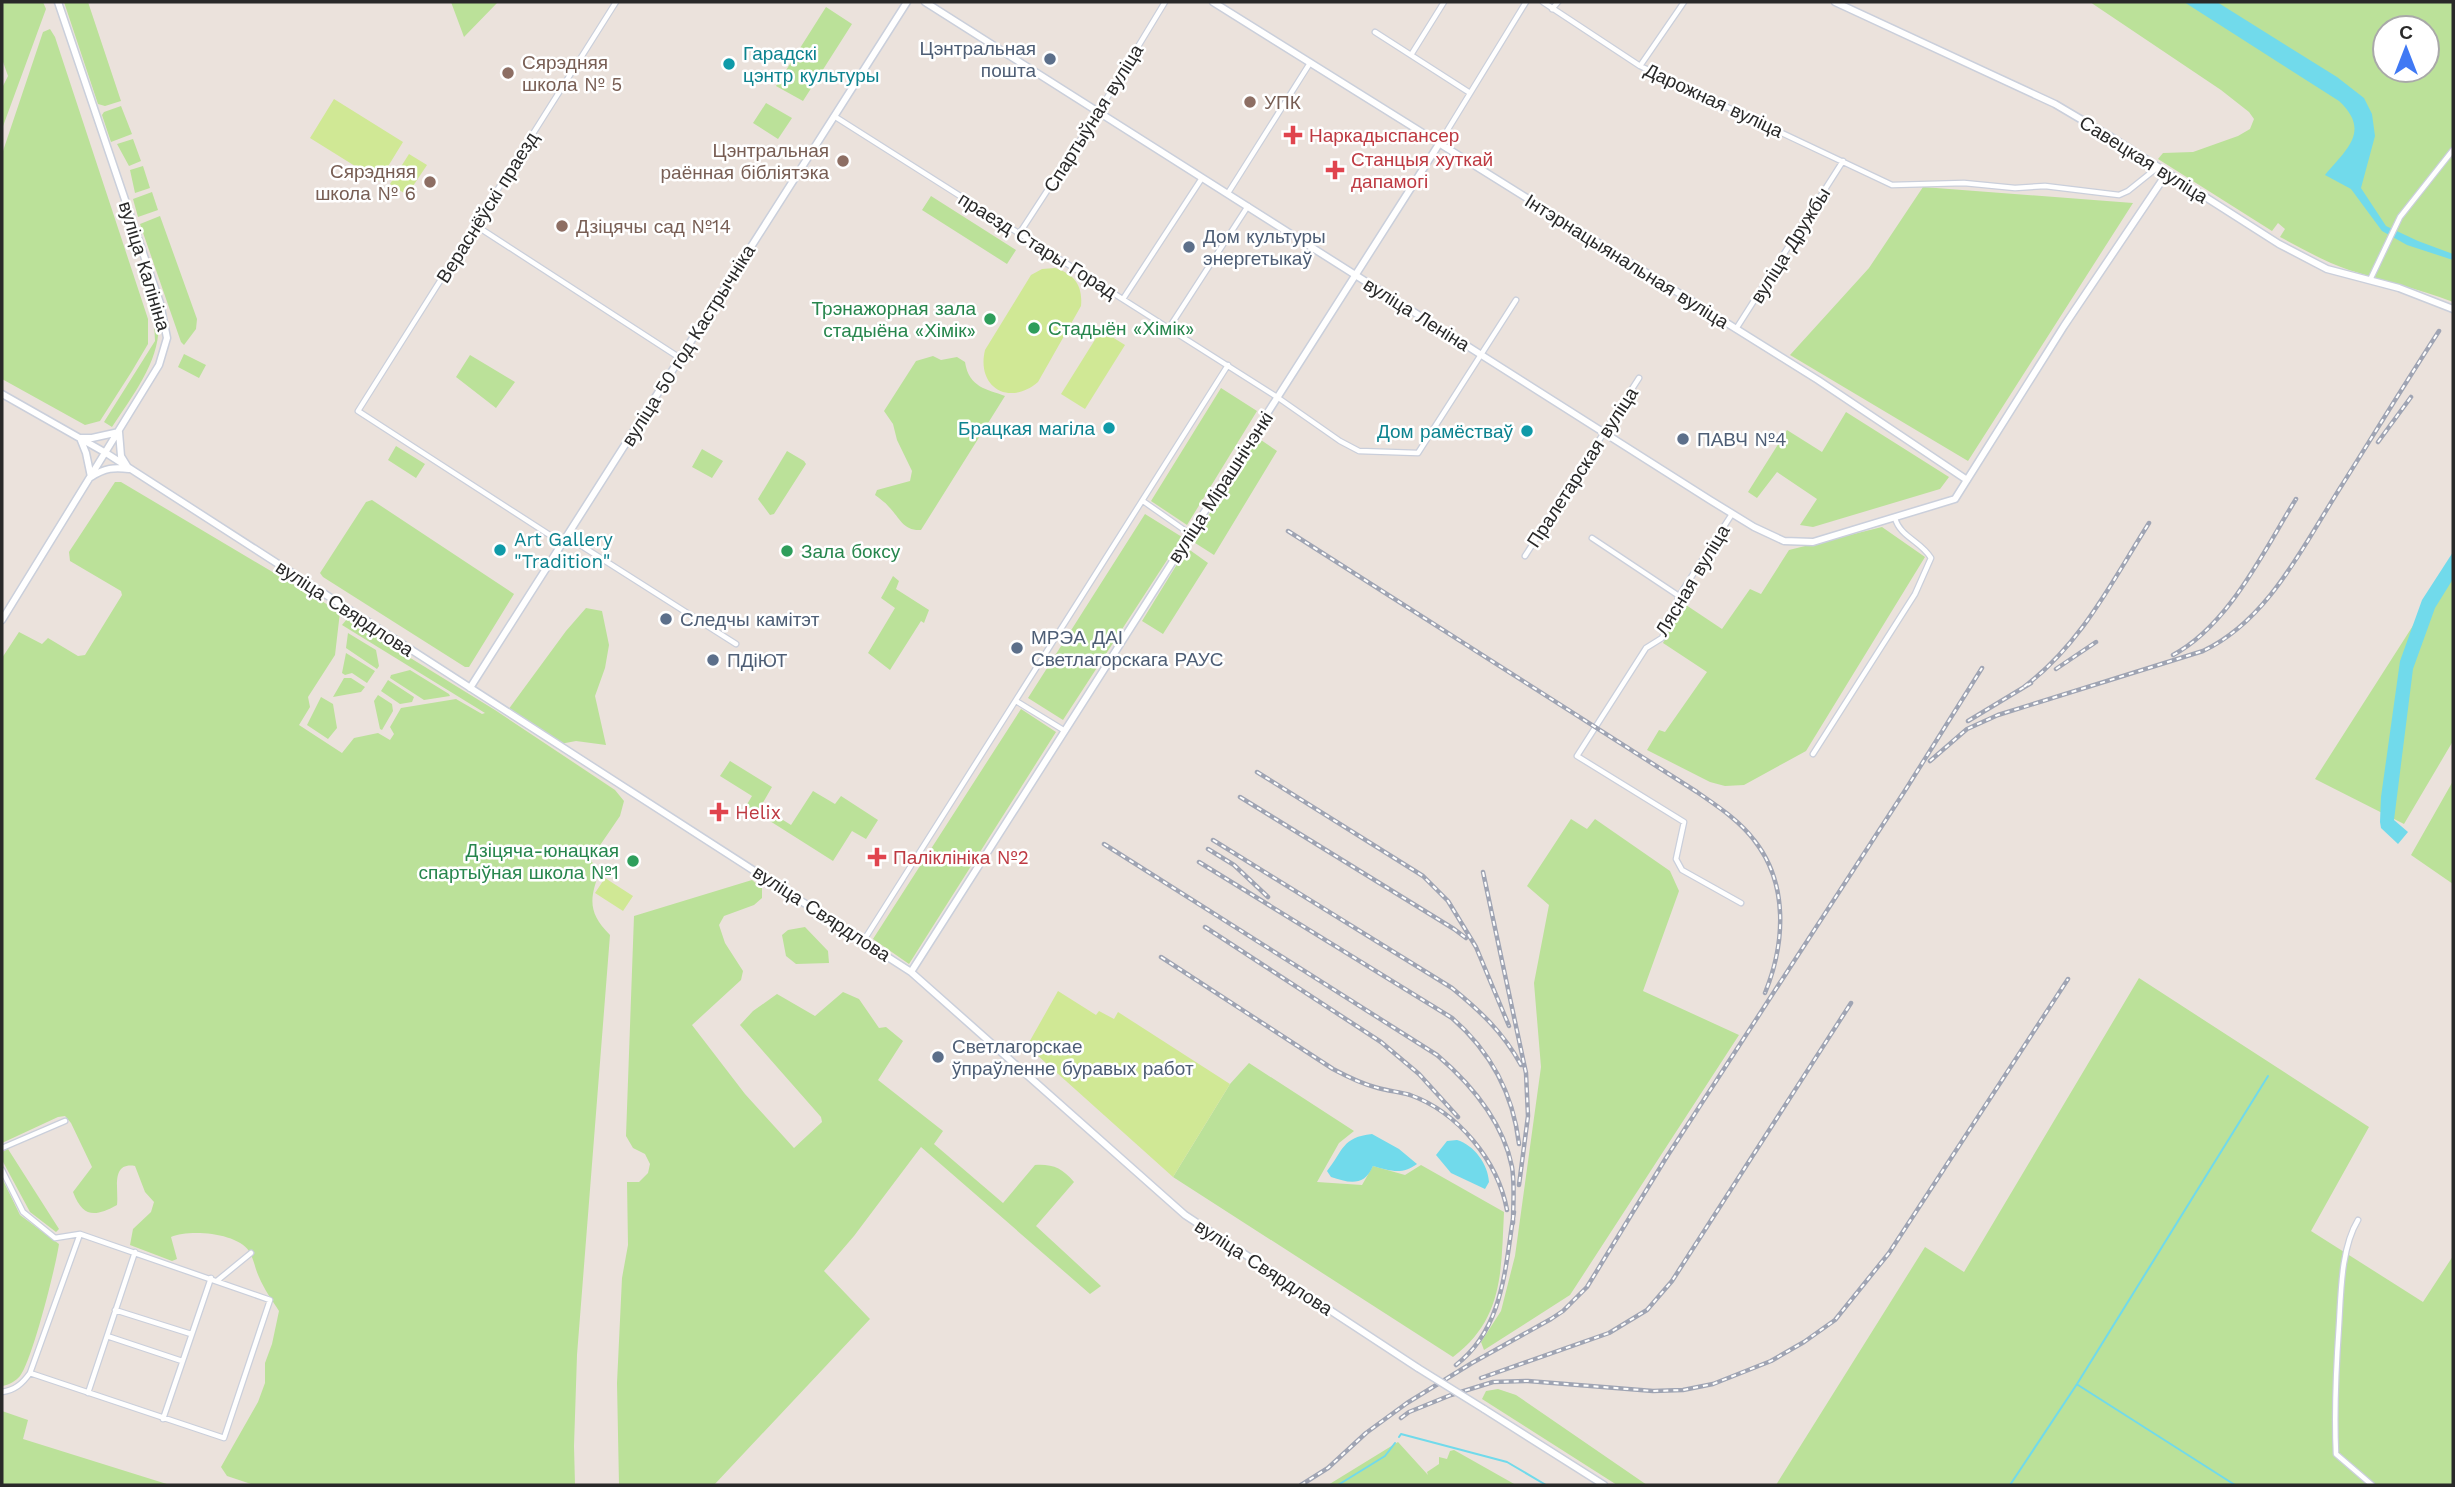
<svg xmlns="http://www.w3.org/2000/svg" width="2455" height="1487" font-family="'Work Sans',sans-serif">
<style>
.green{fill:#bbe199;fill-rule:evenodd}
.pitch{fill:#d0e895}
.water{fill:#71daeb}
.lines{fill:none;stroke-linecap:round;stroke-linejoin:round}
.stream{stroke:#71daeb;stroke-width:2}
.street-casing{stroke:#cacfdb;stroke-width:7}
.secondary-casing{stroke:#cacfdb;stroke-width:9}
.street{stroke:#fff;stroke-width:4.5}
.secondary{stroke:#fff;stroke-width:6}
.rail-casing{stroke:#9fa4b3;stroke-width:4.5}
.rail{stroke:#fff;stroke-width:2;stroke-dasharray:5;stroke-linecap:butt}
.secondary-bridge-casing{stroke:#cacfdb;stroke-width:9;stroke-linecap:butt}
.secondary-bridge{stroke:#fff;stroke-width:6}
.service-dot{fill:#5c6f8a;stroke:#fff;stroke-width:2.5}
.culture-dot{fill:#0f9aa8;stroke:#fff;stroke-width:2.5}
.education-dot{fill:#8d6e63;stroke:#fff;stroke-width:2.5}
.health-dot{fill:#e0444e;stroke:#fff;stroke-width:2.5}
.leisure-dot{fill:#2e9e5b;stroke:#fff;stroke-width:2.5}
.labels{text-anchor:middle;stroke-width:5;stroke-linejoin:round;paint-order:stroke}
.service-label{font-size:19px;fill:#4e5e75;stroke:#fff;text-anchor:start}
.culture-label{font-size:19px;fill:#0d838f;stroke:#fff;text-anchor:start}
.education-label{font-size:19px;fill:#785e54;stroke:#fff;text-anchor:start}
.street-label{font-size:19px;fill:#292929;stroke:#fff}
.health-label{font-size:19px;fill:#be3a42;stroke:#fff;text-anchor:start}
.leisure-label{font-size:19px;fill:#27864d;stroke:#fff;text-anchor:end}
</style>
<rect width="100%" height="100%" fill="#ebe2dc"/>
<path class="green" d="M2 2H43L46 9 2 129V88L8 76 2 59Z
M64 2H88L121 101 105 106 98 104Z
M451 2H498L464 37Z
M2090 2H2453V302C2419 289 2384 281 2349 270 2325 262 2303 249 2280 237L2285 229 2278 223 2272 231 2158 159 2163 153 2193 152 2238 136 2250 129 2254 119 2249 112 2221 90ZM2385 28H2427V70H2385Z
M826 7 852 24 803 101 776 86Z
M50 29 55 37 148 319V344L132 371 100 421 85 425 2 379V154L43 32Z
M766 103 792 118 778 139 753 123Z
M121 106 132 134 111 142 102 115 104 112Z
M133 139 141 161 129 166 117 144Z
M143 166 150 188 135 193 130 170Z
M1923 187 2133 203 1968 461 1790 355 1869 268Z
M152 192 158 210 138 217 133 199Z
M931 196 1016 250 1007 264 922 210Z
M160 216 197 319 196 329 184 345 181 342 140 224Z
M147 287C178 339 140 384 112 427L104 422 155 341 154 321Z
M184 354 206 365 199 378 178 367Z
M470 355 515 382 496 408 456 377Z
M933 356 941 360 957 357 965 362C969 388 987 389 1005 396L921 530C903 531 900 518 889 507 885 502 880 499 875 495L877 490 910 481 912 471 897 440 893 424 884 411 916 361Z
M1221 388 1257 411 1187 525 1151 501Z
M1846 412 1949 477 1940 489 1813 527 1800 525 1817 499 1777 472 1757 498 1748 492 1787 430 1822 452Z
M1258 438 1277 451 1214 555 1192 541Z
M396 446 425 464 416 478 388 460Z
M702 449 723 461 712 478 692 467Z
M787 451 804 461 806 464 774 514 770 515 758 499Z
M115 482H121L340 612 335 655 308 697 310 707 299 725 342 753 354 738 378 733 390 740 394 734 390 727 401 708 456 699 482 714 485 713 342 625 347 619 495 710 615 790 624 801 620 816 592 857V862L600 871C589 899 588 913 610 935L577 1355 574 1446 575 1485H254L227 1476 221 1467 258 1402 265 1383V1363L272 1344 279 1311C272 1300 264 1289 259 1277 255 1269 254 1259 249 1251 237 1233 190 1229 171 1237L177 1259 172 1261 130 1245 133 1229 151 1212 154 1202 145 1192 135 1166C110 1162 119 1190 117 1205 95 1217 83 1218 73 1192L92 1167 71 1123 65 1116 58 1117 2 1143V658L19 632 42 644 48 638 78 656 85 655 122 595 121 591 70 561 69 552Z
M372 500 514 594 469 667H465L323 577 320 573 366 502Z
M1145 514 1182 537 1063 720 1028 698Z
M1882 527 1925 557 1806 751 1744 785 1725 786 1710 782 1647 750 1659 730 1665 732 1707 672 1663 643 1683 603 1722 629 1750 589 1761 594 1789 550Z
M1187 548 1208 563 1163 634 1142 621Z
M2453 563V741L2404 824 2315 779Z
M893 576 899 581 896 589 929 610 924 623 921 621 890 670 868 653 895 608 881 598Z
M586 608 602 611 609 645 605 668 595 696 606 745 576 741 560 744 508 710 566 631Z
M348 633 376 650 379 666 377 669 346 648Z
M346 653 375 671 367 683 352 673 345 675 342 673Z
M410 670 449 694 450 696 424 700 390 678 391 675Z
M344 678H351L365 687 361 692 333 697Z
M388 680 414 697 412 702 400 704 381 691Z
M378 695 392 704 393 711 382 730 380 729 374 701Z
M321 697 333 704 337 728 328 739 307 725Z
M1021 709 1056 732 909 964 873 939Z
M730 761 772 787 761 806 791 825 813 791 835 804 841 796 878 820 866 839 852 831 833 861 746 806 752 796 720 776Z
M2453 781V884L2411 855Z
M1571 819 1587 829 1595 819 1670 871 1679 891 1643 991 1739 1035 1570 1295 1484 1350 1481 1342 1501 1311 1515 1256 1541 1067 1534 983 1549 905 1527 886Z
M752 880 762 888V898L754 905 724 916 719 925 725 943 743 971 741 980 692 1025 745 1094 794 1148 822 1122 821 1117 740 1025 753 1011 777 994 815 1016 843 992 859 999 879 1028 886 1027 903 1041 878 1080 943 1131 934 1144 1003 1203 1035 1165C1053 1164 1062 1168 1074 1182L1036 1226 1101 1286 1090 1294 921 1147 854 1236 824 1271 870 1319 714 1485H619L617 1383 622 1278 628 1245 627 1182H639L648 1173 650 1164 645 1154 633 1148 626 1136 634 916Z
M805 927 828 951 829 963 796 964 786 956 782 935 788 930Z
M2139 978 2369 1127 2311 1231 2423 1302 2453 1256V1485H1776L1925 1247 1964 1272Z
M1249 1063 1354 1131 1339 1143 1317 1182 1362 1185 1373 1166 1405 1175 1421 1165 1504 1212C1501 1270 1504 1319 1453 1357L1173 1177 1230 1084Z
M8 1149 59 1229 56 1232 30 1212 2 1160V1152Z
M2 1178 20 1215 59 1244C56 1266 32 1361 20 1376 16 1381 9 1385 2 1386Z
M1498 1389 1516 1395 1647 1485H1617L1482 1399 1486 1391Z
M2 1411 28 1420 23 1439 170 1485H2Z
M1398 1442 1428 1475 1427 1472 1439 1464V1457L1447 1459 1450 1451 1454 1450 1516 1485H1328Z"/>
<path class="pitch" d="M334 99 403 142 379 181 310 138Z
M409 154 427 165 407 195 390 184Z
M1055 268C1074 274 1083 285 1081 306L1038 382C1009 407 976 387 985 350L1031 275 1042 269Z
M1101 330 1125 345 1085 409 1061 394Z
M605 878 633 896 623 911 595 893Z
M1058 991 1096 1015 1099 1011 1114 1019 1118 1012 1230 1084 1173 1177 1027 1046Z"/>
<path class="water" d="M2184 2H2217L2337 77 2364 98 2372 114 2375 136 2361 188 2386 226 2418 241 2453 254V260L2407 245 2382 231 2351 189 2325 175C2347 149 2371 131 2339 101Z
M2453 552V579L2435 608 2413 669 2394 820 2408 832 2398 844 2381 828 2380 822 2381 797 2400 661 2422 600Z
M1372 1134 1399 1149 1417 1164C1402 1175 1391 1171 1373 1166 1364 1187 1349 1183 1331 1177L1327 1171C1343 1151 1342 1137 1372 1134Z
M1457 1140C1474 1145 1488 1164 1489 1182L1485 1189 1451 1173 1436 1155 1447 1141Z"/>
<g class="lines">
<path class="stream" d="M2078 1385 2235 1485
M1399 1437 1401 1434 1507 1462 1546 1485
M1338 1485 1385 1456 1395 1443
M2010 1485 2077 1384 2268 1076"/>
<defs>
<path id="street" d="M1543 2 1640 66 1892 185 1964 183 2015 188 2045 186 2119 195 2128 191 2158 167
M1552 9 1558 2
M1375 32 1470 93
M1411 55 1444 2
M1640 66 1684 2
M834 116 1277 397 1340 441 1359 451 1418 453 1516 300
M1439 144 1526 2
M1228 193 1310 63
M475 225 680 358
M1019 234 1099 111 1165 2
M2370 280 2400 217 2453 150
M1123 299 1202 178
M1169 328 1248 206
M1736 329 1843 161
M1143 501 1190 534
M1732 514 1679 596 1662 638 1646 648 1577 756 1684 822 1676 859 1682 870 1741 903
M566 536 736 644
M1592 538 1679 596
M562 543 358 411 616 2
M1525 556 1639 378
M1016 701 1065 731
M1813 754 1915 594 1931 558C1921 541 1900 537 1895 518
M864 940 1228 365
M2 1148 65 1121
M2 1170 23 1212 55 1238 80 1234 30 1373C22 1384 15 1390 2 1392
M2358 1220C2341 1248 2341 1292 2339 1325 2336 1368 2334 1411 2336 1454L2372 1485
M218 1280 251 1253
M115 1310 191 1334
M107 1336 182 1361
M30 1373 224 1438 270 1300 80 1234
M88 1393 135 1252
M163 1419 211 1278"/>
<path id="secondary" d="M925 2 1710 500 1754 527 1784 541 1813 542 1955 499 2064 326 2167 173
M1213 2 1818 380 1967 480
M1835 2 2055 104 2116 140 2279 244 2327 269 2399 288 2453 309
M2 394 106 453 911 972 1185 1215 1418 1368
M119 432 121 456 129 469C114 467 105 468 91 477L86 453 80 438H92Z
M2 620 159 365 167 338 160 303 58 2
M470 688 907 2
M911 972 1439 144
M1484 1409 1604 1485"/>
</defs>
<use href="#street" class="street-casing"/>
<use href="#secondary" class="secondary-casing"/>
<use href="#street" class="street"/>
<use href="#secondary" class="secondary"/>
<defs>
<path id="rail" d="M2378 442 2411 397
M1288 531 1697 792C1717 806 1739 820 1754 840 1789 884 1785 944 1765 993
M2173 655C2229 625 2263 552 2296 499
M2056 669 2096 642
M2024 687C2082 643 2111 583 2149 523
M1968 721 2031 683
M1930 761 1967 729 1998 715 2203 651C2269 620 2304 544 2342 485 2374 434 2406 382 2439 331
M1257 772 1423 876 1448 901 1476 947 1509 1026
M1240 797 1454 929 1466 938
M1213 840 1452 988C1480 1011 1503 1032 1521 1065
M1104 844 1437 1055C1471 1084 1503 1122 1512 1167 1515 1186 1513 1204 1513 1223
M1208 849 1234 865 1268 897
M1199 862 1452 1018C1491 1052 1513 1093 1519 1144
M1483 872 1526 1073 1528 1116 1519 1185
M1205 927 1381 1042 1419 1074 1458 1117
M1161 957 1333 1069C1348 1077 1362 1084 1378 1088 1389 1091 1400 1092 1410 1095 1458 1112 1498 1161 1507 1210
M1456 1365C1504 1328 1505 1267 1514 1212
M1481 1378 1609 1333 1647 1310 1672 1281 1851 1003
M1401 1418 1409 1412 1451 1395 1493 1382 1528 1381 1653 1391 1683 1390 1713 1384 1771 1361 1804 1342 1835 1320 1889 1253 2068 979
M1301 1485 1328 1468 1366 1433 1407 1403 1472 1363 1551 1319 1563 1311 1587 1287 1666 1158 1906 789 1982 668"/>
</defs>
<use href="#rail" class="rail-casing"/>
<use href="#rail" class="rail"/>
<defs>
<path id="secondary-bridge" d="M1418 1368 1484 1409"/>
</defs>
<use href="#secondary-bridge" class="secondary-bridge-casing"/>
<use href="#secondary-bridge" class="secondary-bridge"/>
</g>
<g class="service-dot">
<circle cx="1050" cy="59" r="7"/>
<circle cx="1189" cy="247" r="7"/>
<circle cx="1683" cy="439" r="7"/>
<circle cx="666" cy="619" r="7"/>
<circle cx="1017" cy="648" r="7"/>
<circle cx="713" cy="660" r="7"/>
<circle cx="938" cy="1057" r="7"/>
</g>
<g class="culture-dot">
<circle cx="729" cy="64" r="7"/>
<circle cx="1109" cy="428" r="7"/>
<circle cx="1527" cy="431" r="7"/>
<circle cx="500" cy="550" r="7"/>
</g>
<g class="education-dot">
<circle cx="508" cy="73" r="7"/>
<circle cx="1250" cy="102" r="7"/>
<circle cx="843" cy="161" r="7"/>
<circle cx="430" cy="182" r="7"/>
<circle cx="562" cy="226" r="7"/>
</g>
<g class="health-dot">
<path d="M1289.5 124.5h7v7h7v7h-7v7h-7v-7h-7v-7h7z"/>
<path d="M1331.5 159.5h7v7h7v7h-7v7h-7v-7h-7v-7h7z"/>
<path d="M715.5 801.5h7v7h7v7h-7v7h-7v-7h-7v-7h7z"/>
<path d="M873.5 846.5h7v7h7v7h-7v7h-7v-7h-7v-7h7z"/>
</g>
<g class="leisure-dot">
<circle cx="990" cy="319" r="7"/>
<circle cx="1034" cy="328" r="7"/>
<circle cx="787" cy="551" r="7"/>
<circle cx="633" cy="861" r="7"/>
</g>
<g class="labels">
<g class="service-label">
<text x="1036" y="55" text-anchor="end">Цэнтральная<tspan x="1036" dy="22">пошта</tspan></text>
<text x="1203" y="243">Дом культуры<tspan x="1203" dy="22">энергетыкаў</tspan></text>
<text x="1697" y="446">ПАВЧ №4</text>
<text x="680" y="626">Следчы камітэт</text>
<text x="1031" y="644">МРЭА ДАІ<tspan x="1031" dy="22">Светлагорскага РАУС</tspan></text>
<text x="727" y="667">ПДіЮТ</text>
<text x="952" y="1053">Светлагорскае<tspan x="952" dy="22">ўпраўленне буравых работ</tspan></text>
</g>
<g class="culture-label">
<text x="743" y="60">Гарадскі<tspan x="743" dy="22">цэнтр культуры</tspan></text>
<text x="1095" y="435" text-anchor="end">Брацкая магіла</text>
<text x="1513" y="438" text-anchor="end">Дом рамёстваў</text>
<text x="514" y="546">Art Gallery<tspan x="514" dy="22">"Tradition"</tspan></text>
</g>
<g class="education-label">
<text x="522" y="69">Сярэдняя<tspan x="522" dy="22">школа № 5</tspan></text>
<text x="1264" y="109">УПК</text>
<text x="829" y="157" text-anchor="end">Цэнтральная<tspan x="829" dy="22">раённая бібліятэка</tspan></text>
<text x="416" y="178" text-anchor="end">Сярэдняя<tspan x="416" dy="22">школа № 6</tspan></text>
<text x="576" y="233">Дзіцячы сад №14</text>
</g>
<g class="street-label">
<text transform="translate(1714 100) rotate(25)" y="7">Дарожная вуліца</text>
<text transform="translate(1093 118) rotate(-58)" y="7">Спартыўная вуліца</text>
<text transform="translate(2144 159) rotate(32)" y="7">Савецкая вуліца</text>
<text transform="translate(487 207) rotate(-58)" y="7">Вераснёўскі праезд</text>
<text transform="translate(1038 245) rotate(32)" y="7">праезд Стары Горад</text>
<text transform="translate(1790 245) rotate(-58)" y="7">вуліца Дружбы</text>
<text transform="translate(1627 261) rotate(32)" y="7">Інтэрнацыянальная вуліца</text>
<text transform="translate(145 266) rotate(73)" y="7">вуліца Калініна</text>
<text transform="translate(1417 314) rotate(32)" y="7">вуліца Леніна</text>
<text transform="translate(688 345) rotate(-58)" y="7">вуліца 50 год Кастрычніка</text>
<text transform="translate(1582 467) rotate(-57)" y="7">Пралетарская вуліца</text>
<text transform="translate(1220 487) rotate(-57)" y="7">вуліца Мірашнічэнкі</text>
<text transform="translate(1692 580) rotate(-59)" y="7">Лясная вуліца</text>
<text transform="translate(345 608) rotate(33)" y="7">вуліца Свярдлова</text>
<text transform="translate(822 913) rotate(33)" y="7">вуліца Свярдлова</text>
<text transform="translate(1264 1267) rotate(33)" y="7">вуліца Свярдлова</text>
</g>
<g class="health-label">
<text x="1309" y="142">Наркадыспансер</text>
<text x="1351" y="166">Станцыя хуткай<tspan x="1351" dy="22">дапамогі</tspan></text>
<text x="735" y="819">Helix</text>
<text x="893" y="864">Паліклініка №2</text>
</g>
<g class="leisure-label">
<text x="976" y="315">Трэнажорная зала<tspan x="976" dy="22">стадыёна «Хімік»</tspan></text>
<text x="1048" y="335" text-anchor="start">Стадыён «Хімік»</text>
<text x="801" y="558" text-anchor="start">Зала боксу</text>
<text x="619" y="857">Дзіцяча-юнацкая<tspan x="619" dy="22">спартыўная школа №1</tspan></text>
</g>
</g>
<rect width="2455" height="1487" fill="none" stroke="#292929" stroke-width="7"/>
<g transform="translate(2406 49)"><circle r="33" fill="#ffffff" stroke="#a9a9a9" stroke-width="2"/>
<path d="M0-5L12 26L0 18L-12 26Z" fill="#4079f4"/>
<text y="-10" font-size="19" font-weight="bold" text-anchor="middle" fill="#292929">С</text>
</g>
</svg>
